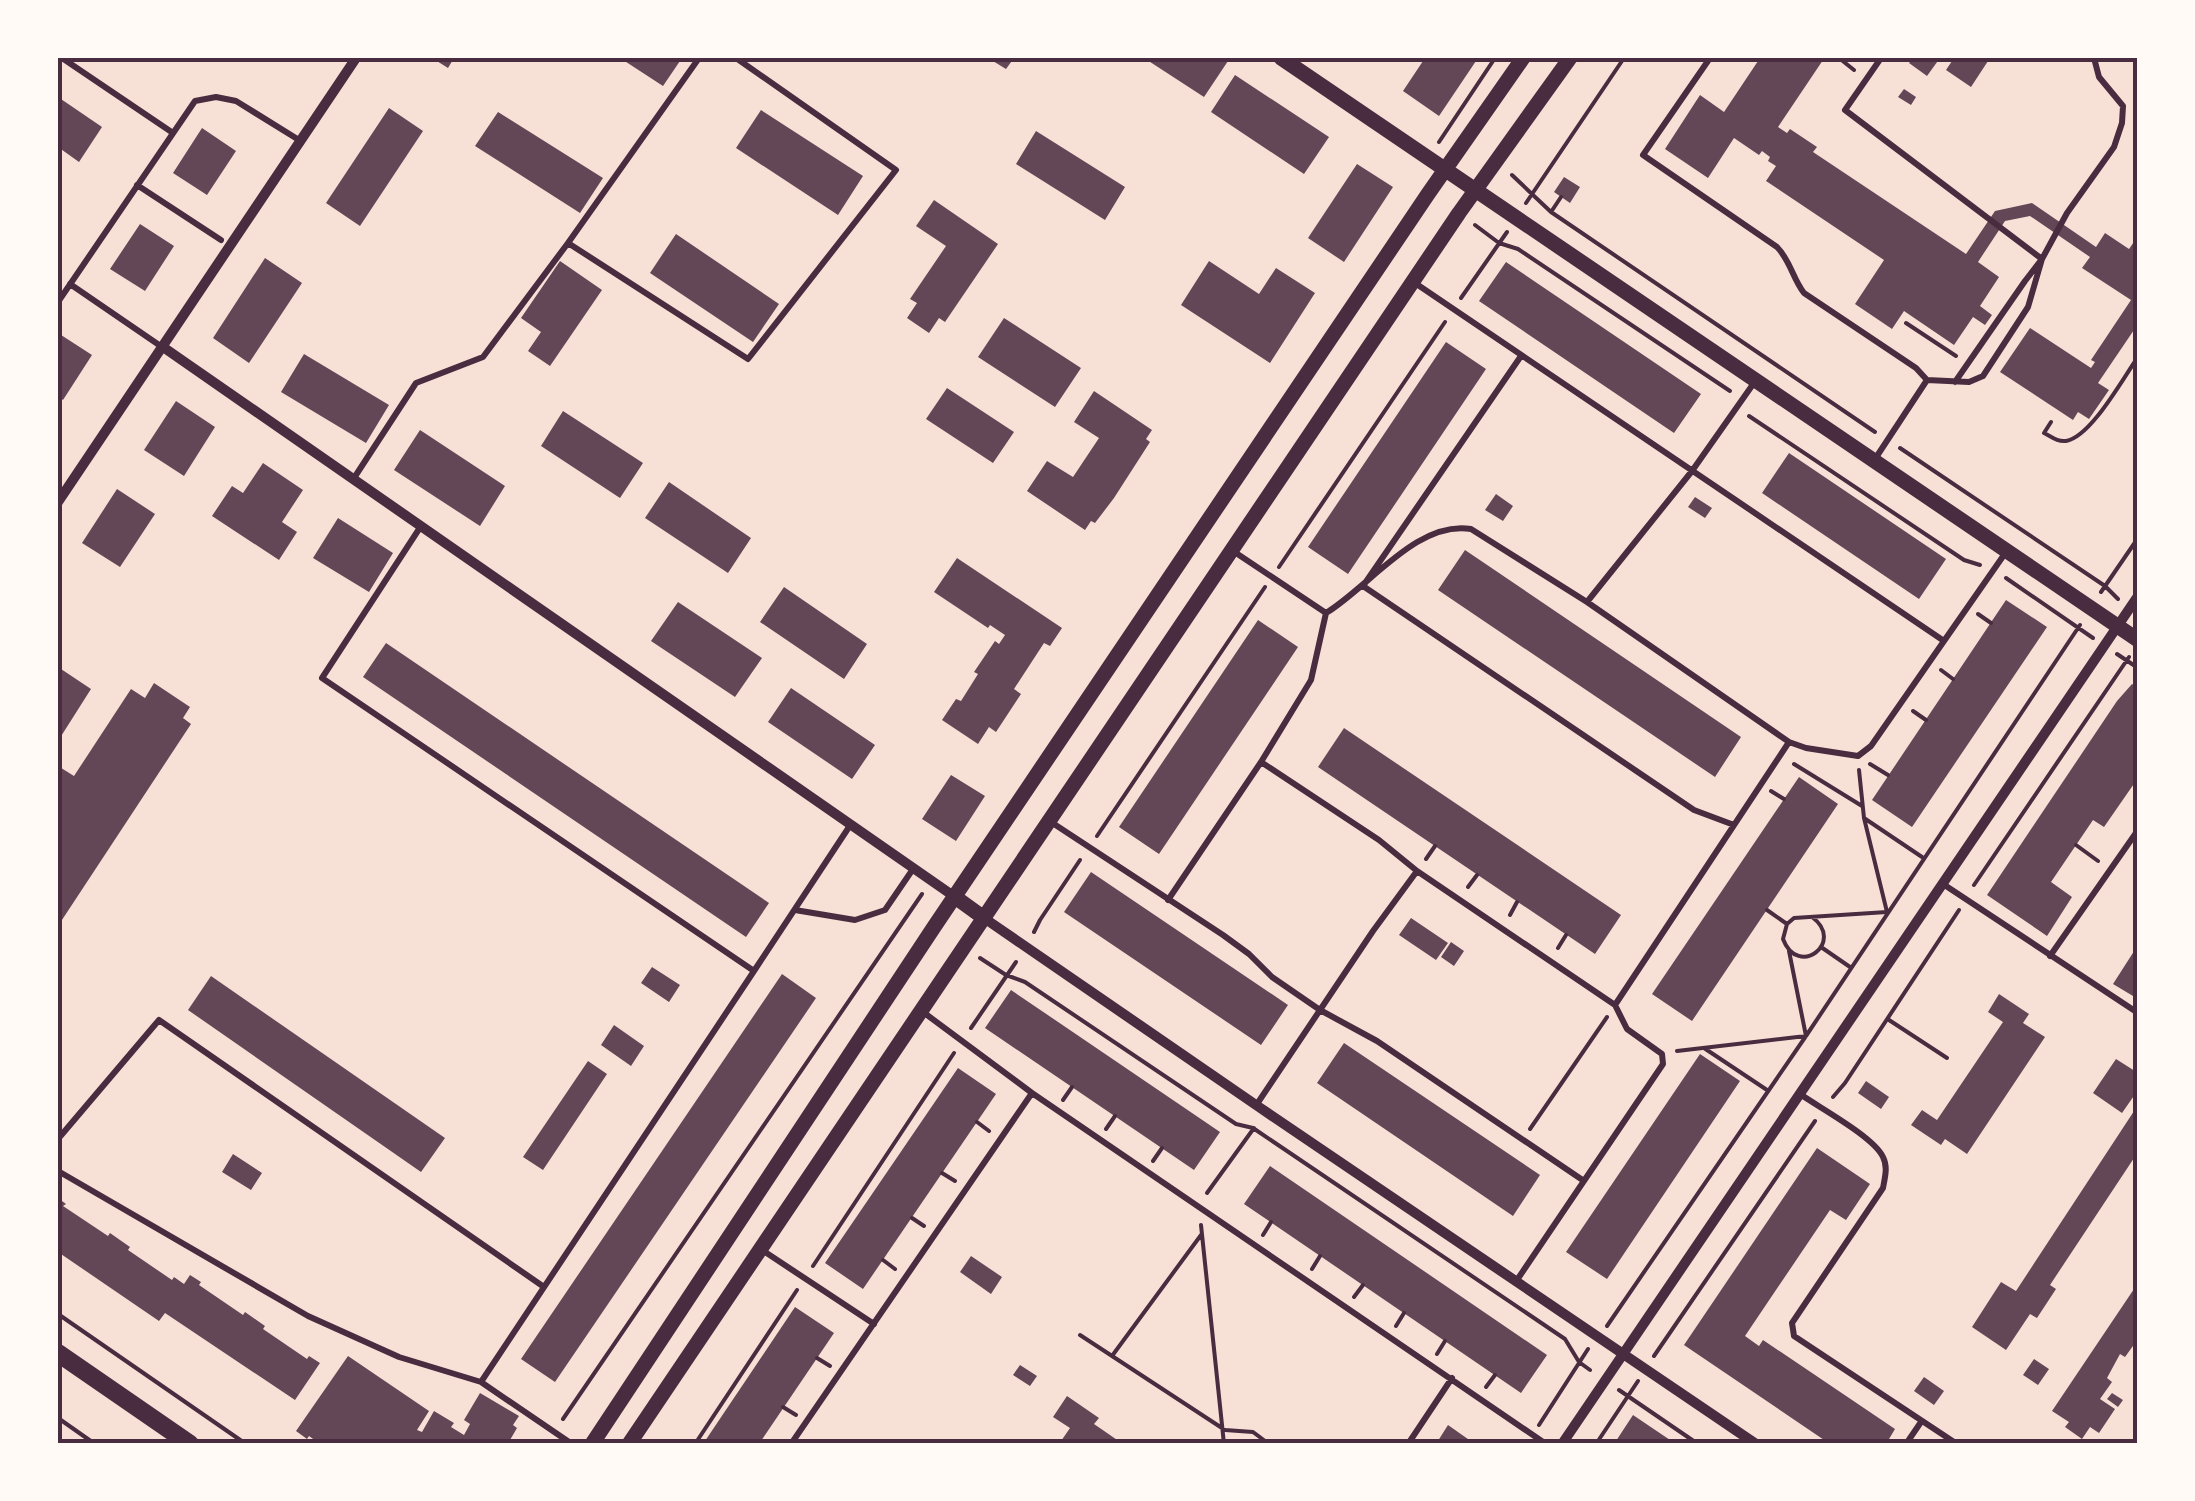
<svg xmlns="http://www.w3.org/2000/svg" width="2195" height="1501" font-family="'Nunito Sans',sans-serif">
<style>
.building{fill:#644757}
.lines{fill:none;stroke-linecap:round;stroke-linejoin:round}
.path{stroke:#4a2c40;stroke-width:4}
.service{stroke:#4a2c40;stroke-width:6}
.minor{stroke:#4a2c40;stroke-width:10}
.tertiary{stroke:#4a2c40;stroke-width:15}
.secondary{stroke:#4a2c40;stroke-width:18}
.neatline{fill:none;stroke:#4a2c40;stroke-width:4}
</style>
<rect width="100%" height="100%" fill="#f7e1d7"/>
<path class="building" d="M432 58H454L448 68Z
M620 58H682L663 86Z
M988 58H1014L1006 69Z
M1144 58H1224L1228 61 1204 97Z
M1425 58H1478L1439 116 1403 91Z
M1760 58H1818L1823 60 1778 127 1787 133 1790 129 1817 147 1813 152 1966 254 1995 211 2032 203 2096 247 2105 233 2129 249 2138 236V324L2098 383 2109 390 2089 419 2078 412 2073 420 2000 372 2030 328 2091 368 2095 362 2091 360 2131 300 2082 268 2090 257 2030 216 2005 221 1978 262 1999 277 1980 306 1992 315 1985 325 1973 317 1954 345 1904 311 1892 329 1855 304 1884 260 1766 181 1776 166 1768 161 1770 157 1762 151 1759 155 1734 138 1708 178 1665 149 1700 95 1724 112Z
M1913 58H1940L1927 76 1909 63Z
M1954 58H1990L1971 87 1946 70Z
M1235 75 1329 137 1304 174 1211 112Z
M1904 89 1916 97 1911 105 1898 97Z
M58 97 102 127 79 162 58 147Z
M389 108 423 131 360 226 326 203Z
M761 110 863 176 838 215 736 148Z
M498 112 603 178 580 213 475 146Z
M202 128 236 151 207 195 173 173Z
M1036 131 1125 187 1105 220 1016 164Z
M1357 164 1393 187 1344 262 1308 238Z
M1564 177 1580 187 1570 203 1554 192Z
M934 200 998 244 945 322 939 318 929 333 907 318 917 303 910 299 946 246 916 226Z
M140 224 174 246 145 291 110 269Z
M676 234 779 304 753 342 650 273Z
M265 258 302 283 249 363 213 338Z
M560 261 602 290 550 366 528 351 541 332 521 318Z
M1209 261 1259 294 1276 268 1315 293 1270 363 1181 305Z
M1506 262 1701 394 1674 433 1479 301Z
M1004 318 1081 368 1055 407 978 357Z
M58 333 92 355 63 400 58 396Z
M1446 342 1486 369 1348 574 1308 547Z
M304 354 389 405 366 443 281 392Z
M947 388 1014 432 993 463 926 419Z
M1094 391 1152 430 1146 439 1150 442 1114 498 1095 523 1091 521 1085 530 1027 491 1047 461 1073 477 1099 438 1074 422Z
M176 401 215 427 184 476 144 450Z
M563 411 643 463 620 498 541 446Z
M420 430 505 486 480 526 394 470Z
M1789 453 1946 559 1919 599 1762 493Z
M263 463 303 490 282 522 297 532 279 560 212 516 232 486 243 493Z
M669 482 751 538 728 573 645 518Z
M117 489 155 514 120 567 82 543Z
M1496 494 1513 506 1503 521 1485 510Z
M1695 497 1712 508 1705 518 1688 507Z
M338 518 393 553 369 592 313 558Z
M1465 550 1741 737 1715 777 1438 590Z
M957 558 1062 628 1050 646 1044 643 1014 689 1021 694 996 732 989 727 978 744 942 720 956 699 961 701 978 674 974 672 995 641 999 644 1005 635 990 625 988 628 934 592Z
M784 587 867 644 844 679 760 622Z
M2006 600 2047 627 1912 827 1872 800Z
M678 602 762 658 735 697 651 641Z
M1258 620 1298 647 1159 854 1119 827Z
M386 643 769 903 746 937 363 677Z
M58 667 91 689 58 741Z
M154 683 190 707 183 718 191 724 58 926V766L74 776 131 689 145 698Z
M2132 684 2138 688V778L2104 827 2093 820 2051 882 2072 897 2047 936 1987 895 2117 701Z
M791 688 875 745 852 779 768 722Z
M1344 728 1621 915 1595 954 1318 767Z
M951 775 985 796 956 841 922 819Z
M1799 777 1838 804 1692 1021 1652 994Z
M1091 872 1288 1005 1261 1045 1064 912Z
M1411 918 1448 943 1436 960 1399 935Z
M1451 942 1464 951 1454 966 1441 957Z
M2138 945V999L2113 984Z
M652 967 680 985 669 1002 641 983Z
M782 974 816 998 555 1382 521 1359Z
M211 976 445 1138 421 1172 188 1010Z
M1011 990 1220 1132 1194 1170 985 1028Z
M1999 994 2029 1014 2023 1023 2045 1037 1967 1154 1945 1139 1941 1145 1911 1125 1922 1110 1937 1120 2003 1022 1988 1012Z
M614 1025 644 1046 631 1066 601 1045Z
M1344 1043 1540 1175 1513 1216 1317 1083Z
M1700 1054 1740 1081 1607 1279 1566 1252Z
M2116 1059 2138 1073V1090L2122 1113 2093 1093Z
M588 1061 607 1074 543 1170 523 1157Z
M958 1068 996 1094 863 1289 825 1263Z
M1866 1081 1889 1097 1881 1109 1858 1093Z
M2138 1105V1152L2050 1285 2056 1289 2037 1318 2030 1314 2006 1350 1972 1327 2001 1282 2016 1291Z
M1817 1148 1870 1184 1846 1220 1830 1210 1745 1336 1759 1346 1763 1340 1895 1429 1886 1444H1830L1684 1345Z
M233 1154 262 1173 251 1190 222 1172Z
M1270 1166 1547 1355 1521 1393 1244 1204Z
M58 1198 66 1204 63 1206 108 1236 110 1233 130 1247 128 1250 172 1280 174 1277 184 1284 190 1275 201 1282 199 1285 243 1315 245 1312 265 1326 263 1329 307 1359 309 1356 320 1363 295 1400 165 1313 159 1321 58 1252Z
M971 1256 1002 1277 991 1294 960 1272Z
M2138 1283V1339L2125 1357 2120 1354 2107 1378 2112 1382 2100 1399 2115 1409 2099 1433 2090 1427 2082 1439 2065 1427 2069 1422 2052 1411Z
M795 1307 834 1333 759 1444H703Z
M348 1356 429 1411 417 1430 422 1432 434 1411 454 1423 451 1427 464 1435 470 1424 464 1420 480 1393 519 1416 513 1425 517 1428 510 1440 516 1444H320L309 1436 307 1439 296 1431Z
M2034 1359 2049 1369 2038 1385 2023 1375Z
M1020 1365 1037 1376 1030 1386 1013 1375Z
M1924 1377 1944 1391 1934 1405 1914 1391Z
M2112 1393 2123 1400 2118 1407 2107 1399Z
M1067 1396 1099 1418 1094 1424 1123 1444H1059L1070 1428 1053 1417Z
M1633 1415 1676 1444H1614Z
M1448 1425 1475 1444H1436Z"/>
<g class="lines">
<path class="path" d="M1839 58 1854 70
M1439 142 1495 58
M1512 175 1551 212 1875 432
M1526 203 1624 58
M1551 212 1561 197
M1475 225 1499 243 1518 249 1730 391
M1461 298 1507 232
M1906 323 1956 356
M1749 416 1964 560 1980 565
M2051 422 2044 433C2052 437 2057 442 2066 441 2091 437 2123 378 2138 357
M1900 448 2105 586 2118 599
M1279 567 1445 322
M2006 578 2093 638
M2101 592 2138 538
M1978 614 1991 623
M2117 654 2138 668
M1941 670 1953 679
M1913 711 1926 720
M1794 764 1862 806
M1870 764 1888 775
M1771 791 1784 799
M1864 818 1922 857
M1097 836 1265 587
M2076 845 2098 861
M1426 859 1435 846
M1974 885 2129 657
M1468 887 1477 875
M1767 910 1787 924
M1510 915 1517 902
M1812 917C1846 942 1798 979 1783 939L1787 924 1794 918 1887 912 1864 818 1859 770
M1034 932 1040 920 1080 860
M1821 947 1850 967
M1558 948 1566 935
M980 958 1006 975 1025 982 1236 1124 1253 1128 1565 1339 1579 1362 1590 1370
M1889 1020 1947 1058
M971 1028 1016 962
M1704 1048 1767 1090
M1677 1051 1806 1036 1789 951
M1833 1097 1845 1083 1959 910
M1063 1100 1072 1087
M977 1122 989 1131
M1106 1129 1115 1116
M1530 1129 1607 1017
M1153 1161 1162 1148
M942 1173 955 1181
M1207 1193 1254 1128
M912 1218 924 1226
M1201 1225 1224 1444
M1263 1235 1271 1222
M883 1260 895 1269
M813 1266 954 1053
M1312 1269 1320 1256
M1354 1297 1363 1285
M58 1314 246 1444
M1396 1326 1404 1313
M1607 1326 1806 1036 2080 625
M1080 1335 1225 1430 1253 1432 1269 1444
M1437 1354 1445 1341
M1112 1356 1201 1235
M1654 1356 1815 1121
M817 1358 830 1366
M1486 1387 1495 1375
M1619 1390 1698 1444
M783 1407 796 1415
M58 1418 95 1444
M563 1419 922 894
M1539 1425 1588 1349
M695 1444 797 1290
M1596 1444 1638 1381"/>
<path class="service" d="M62 58 173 133
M1710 58 1643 155 1777 247C1790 260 1793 279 1804 293L1916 368 1927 380
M1881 58 1845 110 2042 259 2025 281 1955 382
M137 185 221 240
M568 243 748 359 896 170 736 58
M1415 283 1944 641 2006 552
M70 284 162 347
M58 302 195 101 216 97 236 101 299 140
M1521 356 1363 586 1694 810 1734 825
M1875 459 1927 380 1969 382 1983 376 2028 307 2042 259 2067 213 2114 147 2122 123 2123 106 2099 77 2094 58
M354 478 416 383 483 357 568 243 699 58
M1587 602 1692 471 1756 380
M1326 613C1369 587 1417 520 1471 529L1587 602 1789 742 1615 1005 1627 1029 1662 1054 1663 1064 1517 1280
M1789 742 1806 748 1858 756 1871 746 1944 641
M1261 762 1379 840 1417 871 1615 1005
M1051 822 1223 935 1249 954 1272 977 1320 1010 1377 1041 1584 1181
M1943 884 2138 1013
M1168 900 1261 762 1311 680 1326 613 1233 551
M795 910 855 920 885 910 913 869
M2050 956 2138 830
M754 971 851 824
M923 1012 1032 1093 1546 1444
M1800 1094C1820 1108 1874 1137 1883 1157 1888 1167 1885 1177 1883 1188L1792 1323 1794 1336 1957 1444
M1257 1104 1373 931 1417 871
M58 1139 159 1020 544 1287
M58 1171 308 1316 399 1357 481 1382 754 971 322 678 421 526
M762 1250 874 1324
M481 1382 572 1444
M791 1444 1032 1093
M1408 1444 1452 1378
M1906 1444 1921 1422"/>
<path class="minor" d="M163 347 955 897
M58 502 356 58
M984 918 1256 1105 1756 1444
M1562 1444 2138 596"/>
<path class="tertiary" d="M1281 58 2138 640
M955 897 984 918
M592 1444 934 927 1428 194 1523 58
M629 1444 1459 213 1570 58"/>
<path class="secondary" d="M58 1353 190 1444"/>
</g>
<rect width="2195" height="1501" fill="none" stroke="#fffaf5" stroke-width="120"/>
<rect x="60" y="60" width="2075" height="1381" class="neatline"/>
</svg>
